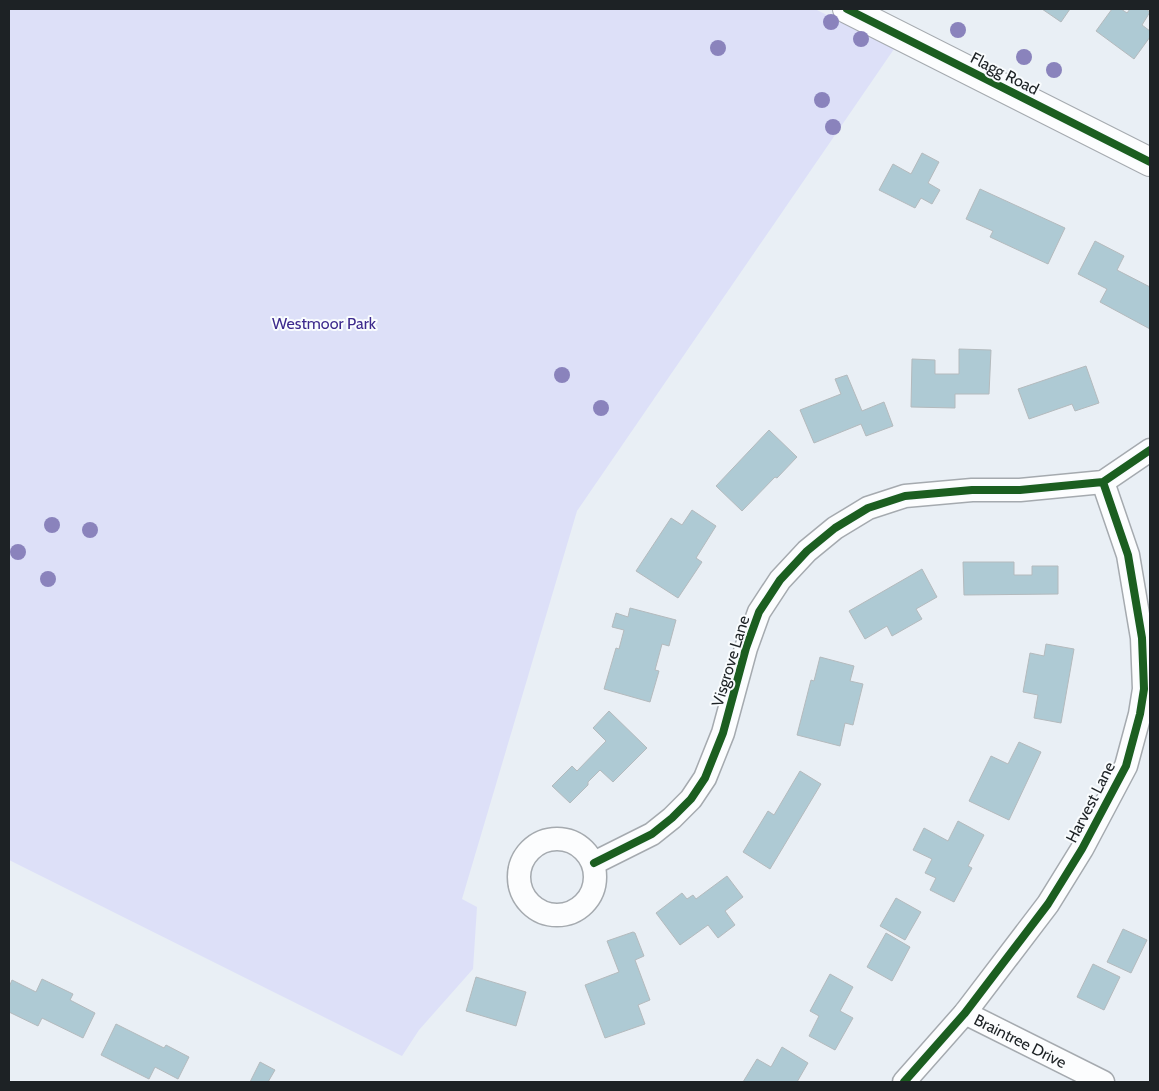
<svg xmlns="http://www.w3.org/2000/svg" width="1159" height="1091" font-family="Cabin,sans-serif">
<style>
.green{fill:#dde0f8}
.building{fill:#aecad4;stroke:#b4babd}
.lines{fill:none;stroke-linecap:round;stroke-linejoin:round}
.street-casing{stroke:#a5aaaf;stroke-width:25}
.secondary-casing{stroke:#a5aaaf;stroke-width:30}
.street{stroke:#fcfdfe;stroke-width:22}
.secondary{stroke:#fcfdfe;stroke-width:28}
.cycleway-casing{stroke:#f9fcfe;stroke-width:11}
.cycleway{stroke:#1b5e20;stroke-width:8}
.tree{fill:#8a83bc}
.labels{text-anchor:middle;stroke-width:4;stroke-linejoin:round;paint-order:stroke}
.street-label{font-size:16px;fill:#1d2225;stroke:#f9fcfe}
.park-label{font-size:16px;fill:#3d2a8d;stroke:#f9fcfe}
</style>
<rect width="100%" height="100%" fill="#e9eff5"/>
<path class="green" d="M9 9H815L894 49 577 511 462 899 477 907 473 969 419 1030 402 1056 9 860Z"/>
<path class="building" d="M1042 9H1070L1061 22Z
M1112 9H1121L1127 13 1130 9H1146L1150 12 1142 25 1150 31V37L1134 59 1096 31Z
M922 153 939 162 928 183 940 190 932 204 921 198 915 208 879 190 893 164 911 174Z
M980 189 1065 228 1048 264 990 237 993 231 966 219Z
M1095 241 1124 256 1117 270 1150 287V329L1100 302 1107 289 1078 274Z
M959 349 991 350 989 394H955V408L911 407 912 359 935 360V374H959Z
M1086 366 1099 403 1075 411 1072 404 1029 419 1018 389Z
M847 375 862 411 884 402 893 426 866 436 861 424 814 443 800 410 841 394 835 379Z
M769 430 797 457 777 478 775 477 742 511 716 486Z
M692 510 716 526 696 558 702 562 678 598 636 571 671 518 682 525Z
M963 562H1014V575H1032V566H1058V594L964 595Z
M922 569 937 597 916 609 922 619 892 636 887 626 865 639 849 611Z
M630 608 676 620 669 646 662 644 655 670 659 671 650 702 604 689 616 648 619 649 624 630 612 627 616 613 628 617Z
M1046 644 1074 649 1061 723 1034 718 1038 695 1023 692 1030 653 1044 656Z
M820 657 854 666 850 681 863 684 853 725 845 723 840 746 797 735 811 680 814 681Z
M609 711 647 748 613 782 600 770 588 782V785L570 803 552 786 572 766 577 771 606 741 593 728Z
M1019 742 1041 752 1009 820 969 801 991 756 1008 764Z
M800 771 821 784 770 869 743 852 768 811 774 815Z
M958 821 984 835 968 866 972 868 954 902 930 890 936 878 925 873 932 859 913 850 924 828 948 841Z
M727 876 743 897 725 911 735 925 718 938 708 925 680 945 656 913 682 893 687 899 693 895 696 899Z
M896 898 921 912 905 940 880 926Z
M1123 929 1147 940 1131 973 1107 962Z
M633 932 635 933 644 956 635 960 650 1000 638 1005 645 1024 605 1038 585 985 619 972 607 941Z
M886 933 910 947 892 981 867 967Z
M1093 964 1120 977 1104 1010 1077 997Z
M830 974 853 987 840 1011 853 1018 835 1050 809 1036 819 1016 810 1011Z
M476 977 526 992 516 1026 466 1011Z
M42 979 73 994 70 1000 95 1013 83 1038 42 1018 38 1026 9 1012V987L12 980 36 992Z
M116 1024 164 1048 166 1045 189 1057 178 1079 155 1067 149 1079 101 1055Z
M782 1047 808 1063 797 1082H743L757 1059 771 1067Z
M260 1062 275 1070 268 1082H250Z"/>
<g class="lines">
<defs>
<g id="street">
<circle cx="557" cy="877" r="38"/>
<path d="M594 863 652 834 672 818 691 799 705 778 723 733 746 648 759 612 780 580 807 551 835 528 868 508 905 496 972 490H1020L1103 482 1150 450"/>
<path id="s1" d="M965 1013 1103 1082"/>
<path d="M904 1082 965 1013 1048 904 1082 849 1126 766 1140 714 1144 689 1142 638 1128 555 1103 482"/>
</g>
<path id="secondary" d="M847 9 1150 162"/>
</defs>
<use href="#street" class="street-casing"/>
<use href="#secondary" class="secondary-casing"/>
<use href="#street" class="street"/>
<use href="#secondary" class="secondary"/>
<defs>
<path id="cycleway" d="M847 9 1150 162
M594 863 652 834 672 818 691 799 705 778 723 733 746 648 759 612 780 580 807 551 835 528 868 508 905 496 972 490H1020L1103 482 1150 450
M904 1082 965 1013 1048 904 1082 849 1126 766 1140 714 1144 689 1142 638 1128 555 1103 482"/>
</defs>
<use href="#cycleway" class="cycleway-casing"/>
<use href="#cycleway" class="cycleway"/>
</g>
<g class="tree">
<circle cx="831" cy="22" r="8"/>
<circle cx="958" cy="30" r="8"/>
<circle cx="861" cy="39" r="8"/>
<circle cx="718" cy="48" r="8"/>
<circle cx="1024" cy="57" r="8"/>
<circle cx="1054" cy="70" r="8"/>
<circle cx="822" cy="100" r="8"/>
<circle cx="833" cy="127" r="8"/>
<circle cx="562" cy="375" r="8"/>
<circle cx="601" cy="408" r="8"/>
<circle cx="52" cy="525" r="8"/>
<circle cx="90" cy="530" r="8"/>
<circle cx="18" cy="552" r="8"/>
<circle cx="48" cy="579" r="8"/>
</g>
<g class="labels">
<g class="street-label">
<text transform="translate(1005 73) rotate(27)" y="6">Flagg Road</text>
<text transform="translate(730 661) rotate(-73)" y="6">Visgrove Lane</text>
<text transform="translate(1090 802) rotate(-63)" y="6">Harvest Lane</text>
<text dy="6" stroke="none"><textPath href="#s1" startOffset="62">Braintree Drive</textPath></text>
</g>
<g class="park-label">
<text x="324" y="329">Westmoor Park</text>
</g>
</g>
<rect width="1159" height="1091" fill="none" stroke="#1d2225" stroke-width="20"/>
</svg>
